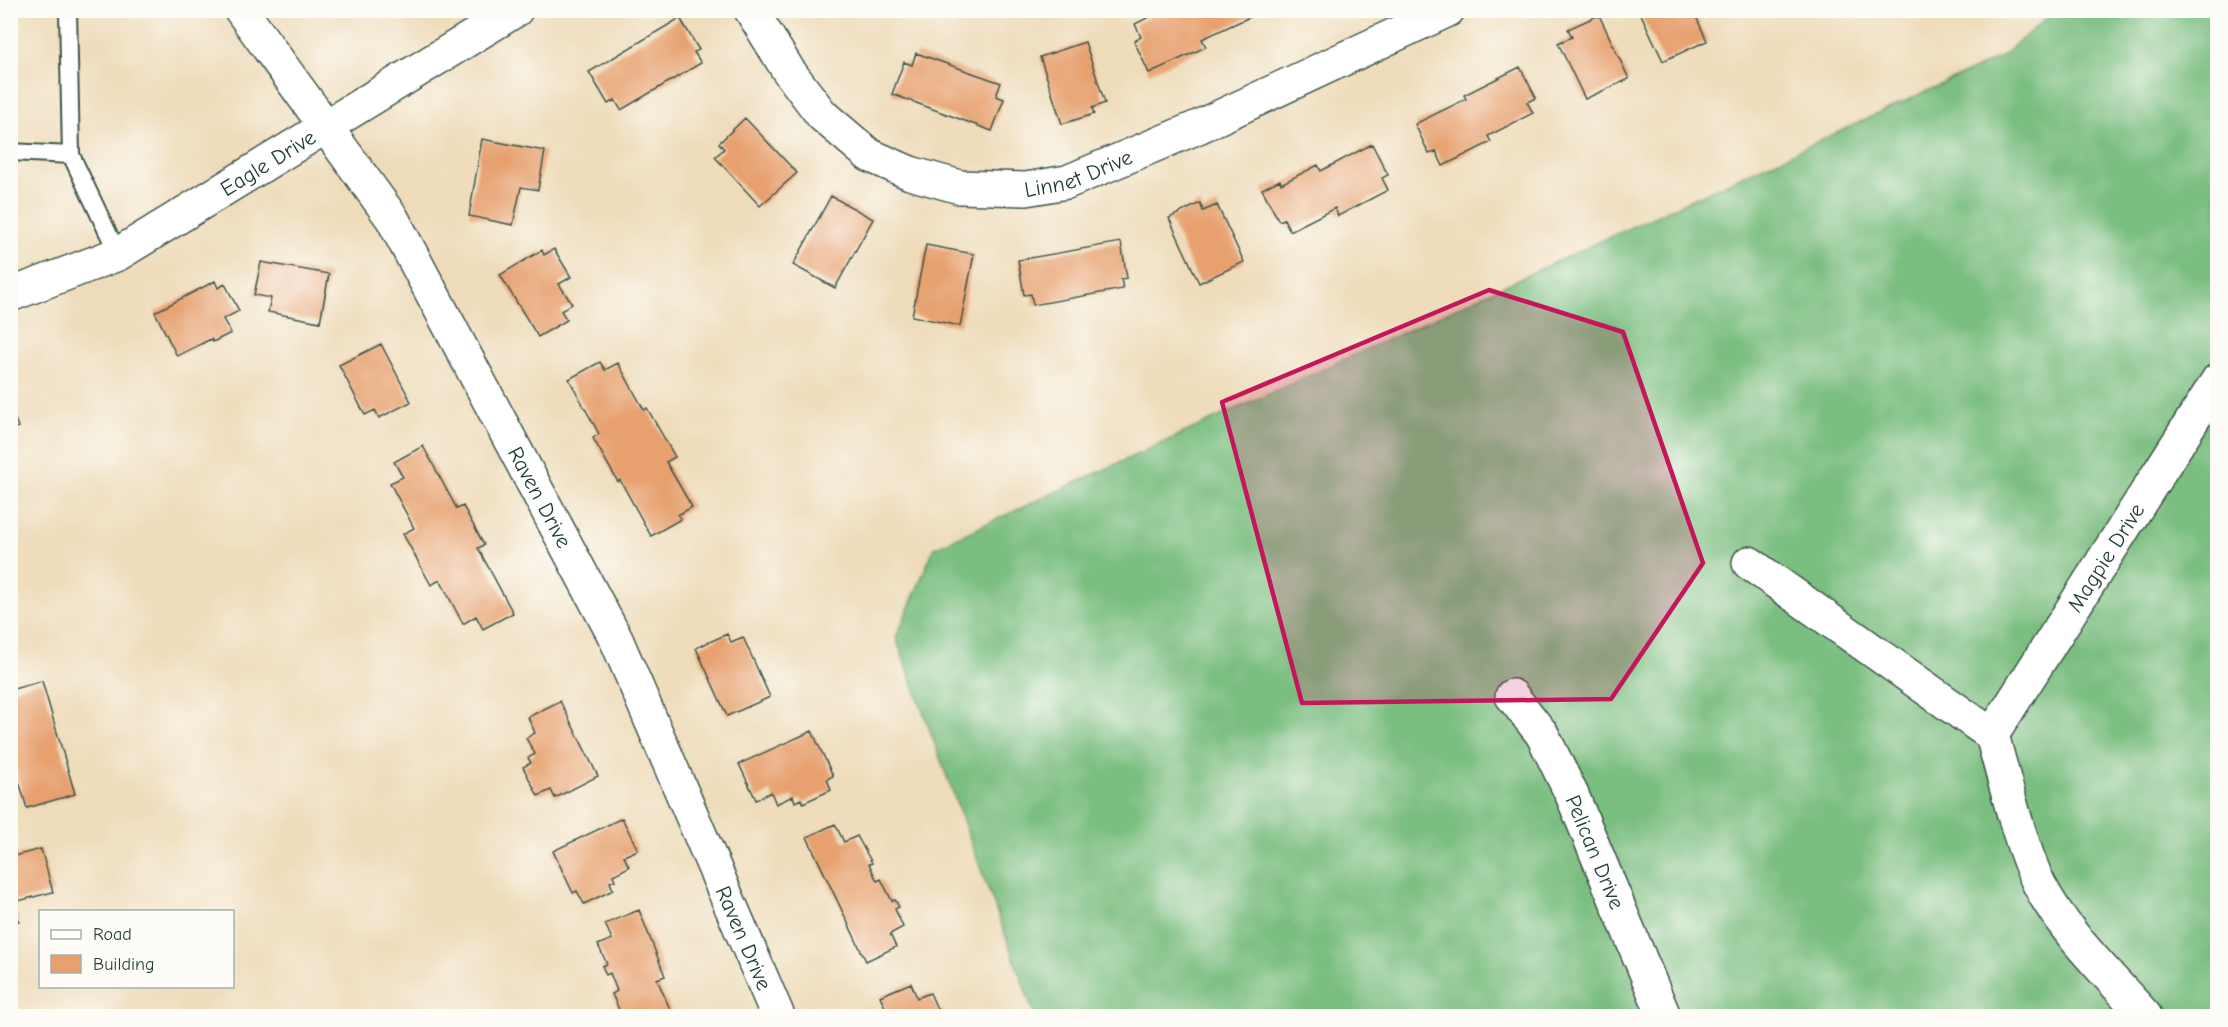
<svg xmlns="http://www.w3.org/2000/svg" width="2228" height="1027" font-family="'Comic Neue',sans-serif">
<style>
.forest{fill:#7abe80;stroke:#4c7e5a;stroke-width:1.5}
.building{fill:#e7a06e}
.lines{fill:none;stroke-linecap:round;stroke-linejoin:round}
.lane-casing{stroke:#3e5548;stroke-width:20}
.street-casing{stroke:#3e5548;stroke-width:36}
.lane{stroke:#fff;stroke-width:16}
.street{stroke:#fff;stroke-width:33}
.marked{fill:#c2185b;fill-opacity:0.2;stroke:#c2185b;stroke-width:4.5;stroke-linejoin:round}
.labels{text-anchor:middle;stroke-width:5;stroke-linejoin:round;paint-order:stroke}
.street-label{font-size:22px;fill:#1f3d34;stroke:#fdfcf7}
</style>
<rect width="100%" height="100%" fill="#fdfcf7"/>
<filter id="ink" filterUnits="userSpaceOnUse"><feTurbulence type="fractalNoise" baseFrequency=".0167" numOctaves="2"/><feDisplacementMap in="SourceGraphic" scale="12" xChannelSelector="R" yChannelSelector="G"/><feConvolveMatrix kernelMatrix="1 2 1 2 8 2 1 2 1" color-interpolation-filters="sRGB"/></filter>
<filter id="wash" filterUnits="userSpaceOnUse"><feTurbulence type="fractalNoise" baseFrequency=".008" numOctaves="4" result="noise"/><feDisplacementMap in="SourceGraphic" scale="24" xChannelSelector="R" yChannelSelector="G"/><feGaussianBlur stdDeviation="1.35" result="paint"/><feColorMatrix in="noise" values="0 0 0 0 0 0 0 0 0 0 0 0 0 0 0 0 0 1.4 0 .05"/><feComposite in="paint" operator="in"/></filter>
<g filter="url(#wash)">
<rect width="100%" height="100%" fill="#eedcba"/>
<path class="forest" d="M2055 11H2217V1016H1035L896 638 934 548 1999 58Z"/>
<g id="blocks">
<path class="building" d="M1163 10H1253L1254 15 1202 39 1206 47 1149 73 1134 41 1141 37 1135 24Z
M1639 10H1693L1707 41 1663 61Z
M1599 15 1629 79 1585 99 1558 43 1572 37 1568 29Z
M680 18 699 50 694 52 701 63 621 110 615 100 608 104 589 72Z
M1085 42 1105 103 1092 108 1094 114 1062 124 1040 57Z
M916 53 1001 83 996 96 1004 99 992 131 892 94 904 62 912 65Z
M1520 67 1536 98 1527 102 1533 113 1488 136 1491 142 1443 166 1436 151 1429 154 1415 124 1466 99 1464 95Z
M745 118 797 173 760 206 715 157 724 149 719 143Z
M482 139 545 151 538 190 521 187 513 225 469 216Z
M1372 144 1388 175 1382 178 1388 190 1338 216 1335 208 1290 231 1284 219 1279 221 1262 189 1280 180 1281 184 1318 165 1321 171Z
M831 196 873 219 835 288 793 265Z
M1200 203 1203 211 1217 205 1244 262 1199 283 1169 218Z
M1121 242 1127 278 1121 279 1123 289 1033 305 1031 294 1024 295 1018 260Z
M926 245 974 254 960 326 912 316Z
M554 249 571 277 559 284 572 304 561 311 567 320 538 337 500 275 542 250 544 255Z
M261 262 329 274 320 322 268 312 271 298 254 295Z
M215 281 218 288 225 284 239 311 223 319 231 333 213 342 211 339 177 356 155 312Z
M381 344 411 402 379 418 375 410 365 415 339 365Z
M600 362 605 370 618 363 644 410 647 408 675 457 666 462 692 507 678 515 681 519 651 536 620 480 618 482 593 438 599 434 569 379Z
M10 405 18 427 10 430Z
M423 446 457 509 463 506 484 545 478 548 513 613 483 629 476 616 463 624 440 580 431 585 403 534 414 528 390 483 403 477 394 462Z
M727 634 731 642 743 637 770 697 727 716 696 648Z
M42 681 75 794 27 808 10 752V690Z
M560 701 598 776 555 798 551 790 538 796 523 767 531 763 528 758 535 754 526 738 535 733 528 717Z
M812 731 833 776 827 779 831 790 803 803 801 799 795 802 793 796 776 804 771 792 756 800 739 764Z
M622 818 638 850 624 856 629 867 613 875 615 880 610 882 613 890 584 904 577 891 573 893 553 851Z
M835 824 844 842 857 836 872 863 869 864 877 881 881 879 892 901 895 900 899 907 895 909 903 927 890 934 896 947 866 961 807 837Z
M41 849 53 892 14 902 19 921 10 923V857Z
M639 910 665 976 657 979 673 1016H622L612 994 617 991 610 973 606 975 602 966 607 964 598 945 612 939 605 924Z
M911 983 917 998 930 993 939 1013 943 1011 946 1016H889L880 996Z"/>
</g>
</g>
<g filter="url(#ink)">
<use href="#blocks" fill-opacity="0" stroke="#3e5548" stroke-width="1.5"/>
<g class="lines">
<defs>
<path id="lane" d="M68 10 71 155 118 254
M10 152 71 155"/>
<g id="street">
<path id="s1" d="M241 10 392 218 616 639 778 1016"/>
<path id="s2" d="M751 10 788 70 822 115 869 155 910 173 960 187 1026 189 1067 182 1198 127 1448 10"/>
<path id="s3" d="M10 295 118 254 516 10"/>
<path d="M1749 563 1992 735"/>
<path id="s4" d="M1512 696 1542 734 1572 795 1664 1016"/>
<path id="s5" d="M2145 1016C2109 975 2064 933 2039 884 2019 842 2005 781 1992 735L2218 380"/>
</g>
</defs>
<use href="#lane" class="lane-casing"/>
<use href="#street" class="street-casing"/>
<use href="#lane" class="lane"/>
<use href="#street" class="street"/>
</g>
</g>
<path class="marked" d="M1489 290 1623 332 1703 563 1611 699 1302 703 1222 402Z"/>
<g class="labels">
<g class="street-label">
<text dy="8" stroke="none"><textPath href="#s3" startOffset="291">Eagle Drive</textPath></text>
<text dy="8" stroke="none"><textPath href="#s2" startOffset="406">Linnet Drive</textPath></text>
<text dy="8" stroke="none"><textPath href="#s1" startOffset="573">Raven Drive</textPath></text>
<text dy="8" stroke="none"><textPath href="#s5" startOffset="537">Magpie Drive</textPath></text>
<text dy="8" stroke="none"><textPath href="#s4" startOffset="178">Pelican Drive</textPath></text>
<text dy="8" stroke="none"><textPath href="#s1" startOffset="1059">Raven Drive</textPath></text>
</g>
</g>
<rect width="2228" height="1027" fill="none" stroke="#fdfcf7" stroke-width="36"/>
<rect x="39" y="910" width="195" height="78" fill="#fdfcf7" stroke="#a4b0a9" stroke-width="1.5"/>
<rect x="51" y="930" width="30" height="9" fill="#ffffff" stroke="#a4b0a9" stroke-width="1.5"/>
<text x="93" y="940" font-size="18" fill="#1f3d34">Road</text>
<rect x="51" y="955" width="30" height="18" fill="#e7a06e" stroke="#a4b0a9" stroke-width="1.5"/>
<text x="93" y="970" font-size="18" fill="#1f3d34">Building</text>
</svg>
